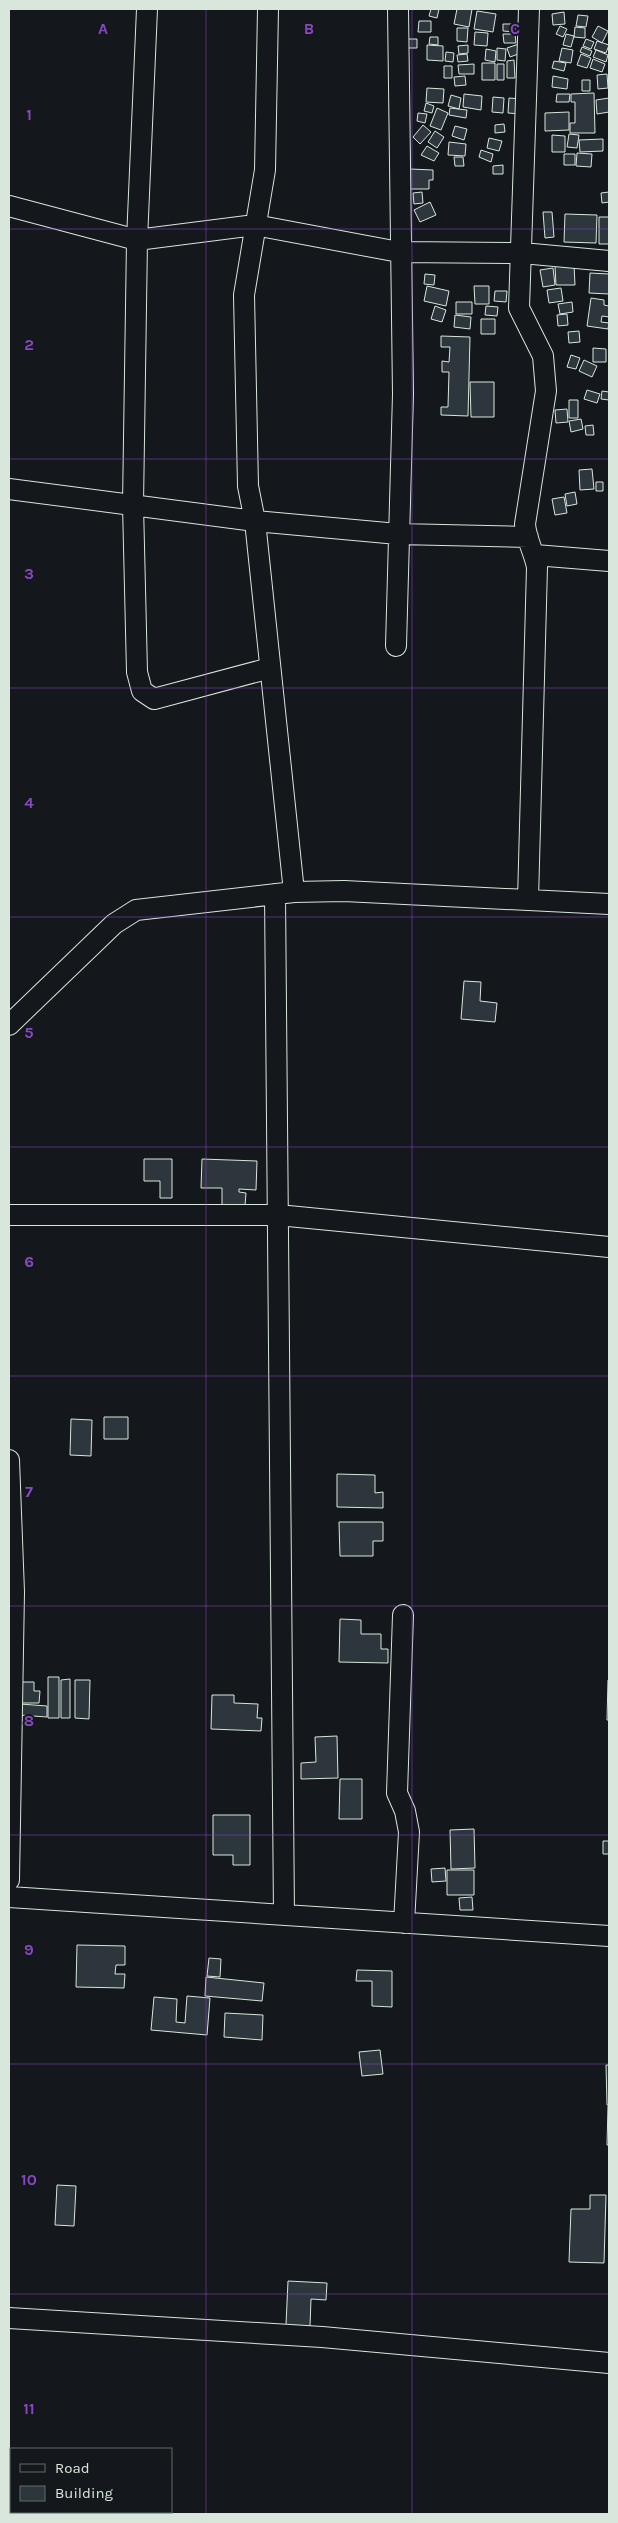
<svg xmlns="http://www.w3.org/2000/svg" width="618" height="2523" font-family="Karla,sans-serif">
<style>
.building{fill:#2c363c;stroke:#d8e6dc}
.lines{fill:none;stroke-linecap:round;stroke-linejoin:round}
.minor-casing{stroke:#d8e6dc;stroke-width:22}
.minor{stroke:#14181c;stroke-width:20}
.grid{fill:none;stroke:#8948c3;stroke-width:1;stroke-opacity:0.55}
.grid-label{font-size:16px;text-anchor:middle;font-weight:bold;fill:#8948c3;stroke:#14181c;stroke-width:4;stroke-linejoin:round;paint-order:stroke}
</style>
<rect width="100%" height="100%" fill="#14181c"/>
<path class="building" d="M431 9H439L437 18 429 16Z
M457 9H472L469 27 454 24Z
M477 11 496 14 493 32 474 29Z
M564 12 565 24 553 25 552 14Z
M578 15 588 16 586 27 576 26Z
M419 21H431V32H418Z
M503 24H515V32L503 31Z
M560 26 567 29 563 37 556 34Z
M598 26 608 31 602 43 592 37Z
M575 27 585 28V38L574 37Z
M457 28H468L467 42 457 41Z
M475 32 488 33 487 46 474 45Z
M503 34H515L516 43H504Z
M566 34 574 36 571 47 563 45Z
M430 37H438V45L429 44Z
M408 39H417V48H408Z
M586 39 594 42 591 49 583 46Z
M597 41 609 45 606 53 594 49Z
M519 44 521 53 510 57 507 48Z
M427 45 443 46V61L427 60Z
M468 45V53L459 54 458 46Z
M582 47 592 51 590 56 580 52Z
M497 48 506 49 505 61 497 60Z
M562 48 573 50 571 63 559 61Z
M486 49 496 51 495 62 485 60Z
M596 50 608 55 606 62 593 57Z
M446 52 454 53 453 62 445 61Z
M467 54 468 61 458 62 457 55Z
M581 54 591 58 587 68 577 65Z
M593 59 605 64 602 72 590 68Z
M514 60 515 78H507V61Z
M554 61 566 63 564 71 552 68Z
M482 63H495V80H482Z
M474 64V74H459L458 65Z
M497 64H504V80H497Z
M444 66H452V78H444Z
M607 74 608 88 598 89 597 75Z
M465 76 466 85 455 86 454 77Z
M553 76 568 79 567 89 552 87Z
M582 80H590V91H582Z
M427 88 444 89 443 103 426 102Z
M594 93 595 133H570V123H575V102H571V94Z
M464 94 482 96 481 110 463 107Z
M557 94H570L569 102H556Z
M451 95 461 98 459 109 448 106Z
M493 97 504 98 503 113 492 112Z
M509 98 522 99 521 114 508 113Z
M609 98V112L597 114 596 100Z
M426 103 434 106 432 113 424 111Z
M437 108 448 113 441 130 430 126Z
M450 108 467 110 466 118 449 115Z
M569 112V130L545 131V113Z
M418 113 427 114 425 123 417 121Z
M504 124 505 132 495 133V125Z
M423 125 431 132 420 144 413 137Z
M455 126 467 129 464 140 452 136Z
M435 131 444 137 437 148 428 142Z
M569 134 579 135 577 148 567 147Z
M552 135 565 136V152H552Z
M489 138 502 141 499 151 487 148Z
M603 139V151L580 152 579 140Z
M449 142 466 144 465 156 448 155Z
M427 146 439 153 434 161 421 155Z
M481 150 493 154 491 162 479 157Z
M577 153 592 154 591 167 576 166Z
M564 154H575V165H564Z
M454 157H463L464 166H455Z
M503 165V174H493V166Z
M410 169 433 170V180H429V189H410Z
M422 192 423 203 414 204 413 193Z
M609 192V202L602 203 601 193Z
M430 202 436 215 420 222 414 210Z
M543 212H552L554 237 545 238Z
M565 214 597 215 596 243 564 242Z
M599 217H609V244H599Z
M574 265 575 285H556L555 266Z
M553 268 555 285 543 287 540 270Z
M590 273 609 274V294L589 293Z
M425 274 435 275 434 285 424 284Z
M427 286 449 291 446 306 424 301Z
M474 286H489V304H475Z
M561 288 563 301 549 303 547 290Z
M495 291H507L506 302 494 301Z
M591 298 604 300V305L609 306V317L602 316 601 322 609 323 608 329 587 326Z
M456 302H472V314H456Z
M572 302 573 312 560 314 558 304Z
M435 306 446 310 442 322 431 319Z
M486 306 498 307 497 316 485 315Z
M567 314 568 325 558 326 557 315Z
M455 315 471 317 470 329 454 327Z
M481 319H495V334H481Z
M579 331 580 342 569 343 568 332Z
M441 336 470 337 468 416 441 415V407H448L449 372H442V361L449 362 450 347H441Z
M593 348 606 349V362H593Z
M571 355 580 358 576 369 567 367Z
M584 360 597 366 592 377 579 371Z
M470 382H494V417H471Z
M587 390 600 394 597 403 584 399Z
M602 391 609 392V400L601 399Z
M569 400H578V418H569Z
M567 409 568 422 556 423 555 410Z
M581 419 583 429 571 432 569 421Z
M593 425 594 435H586L585 426Z
M592 469 594 489 580 490 579 470Z
M596 482H603V491H596Z
M575 492 577 504 567 506 565 494Z
M564 497 567 513 555 515 552 499Z
M464 981 481 982 480 1001 497 1003 495 1022 461 1019Z
M144 1159H172V1198H160V1181H144Z
M202 1159 257 1161 256 1190 239 1189V1192L246 1193 245 1206 222 1205V1188H201Z
M104 1417H128V1439H104Z
M71 1419 92 1420 91 1456 70 1455Z
M337 1474 375 1475V1493L383 1492V1508L337 1507Z
M339 1522H383V1541H373V1556H340Z
M340 1619 361 1620V1634H381V1649H388V1663L339 1662Z
M48 1677H59V1718H48Z
M70 1679V1718H61V1680Z
M75 1680H90L89 1719 75 1718Z
M608 1680H609V1720H607Z
M19 1682H34V1691H40L39 1703H19Z
M212 1695H234V1703L258 1704 257 1718H262L261 1731 211 1729Z
M20 1704 47 1706V1717L19 1715Z
M337 1736 338 1778 301 1779V1763L316 1762 315 1737Z
M340 1779H362V1819H339Z
M213 1815H250V1865H233V1855H213Z
M474 1829 475 1868 451 1869 450 1830Z
M603 1841H609V1854H603Z
M445 1868 446 1881 432 1882 431 1869Z
M447 1870H474V1895H447Z
M472 1897 473 1910H460L459 1898Z
M77 1945 125 1946V1965H116L115 1974H125L124 1988 76 1987Z
M209 1958 221 1959 220 1977 207 1976Z
M357 1970 392 1971V2007L372 2006V1981H356Z
M206 1977 264 1983 262 2001 205 1996Z
M187 1996 210 1998 207 2035 151 2030 154 1997 177 1999 176 2022 185 2023Z
M225 2013 263 2015 262 2040 224 2037Z
M380 2050 383 2074 362 2076 359 2052Z
M606 2065H609V2105H607Z
M608 2106H609V2145H607Z
M57 2185 76 2186 74 2226 55 2225Z
M590 2195H606L604 2263 569 2262 571 2209H590Z
M288 2281 327 2283 326 2300 311 2299 310 2326 286 2325Z"/>
<g class="lines">
<defs>
<path id="minor" d="M147 9 137 240 133 505 137 672 142 691 154 699 270 668
M268 9 265 170 244 295 248 486 255 521 294 892
M9 206 137 240 255 225 399 252 522 253 609 261
M9 489 255 521 398 534 528 537
M535 555 609 561
M396 646 403 394 398 9
M275 894 284 1915
M528 900 537 567C534 552 526 539 525 524L546 391 543 356 519 308 529 9
M9 1025 114 924 136 910 294 892 344 891 609 904
M9 1215H278L609 1247
M9 1460 14 1592 9 1880
M403 1615 397 1793 405 1811 409 1832 404 1923
M9 1897 609 1936
M9 2318 322 2337 609 2363"/>
</defs>
<use href="#minor" class="minor-casing"/>
<use href="#minor" class="minor"/>
</g>
<path class="grid" d="M206 9V2514M412 9V2514M9 229H609M9 459H609M9 688H609M9 917H609M9 1147H609M9 1376H609M9 1606H609M9 1835H609M9 2064H609M9 2294H609"/>
<g class="grid-label">
<text x="103" y="34">A</text>
<text x="309" y="34">B</text>
<text x="515" y="34">C</text>
<text x="29" y="120">1</text>
<text x="29" y="350">2</text>
<text x="29" y="579">3</text>
<text x="29" y="808">4</text>
<text x="29" y="1038">5</text>
<text x="29" y="1267">6</text>
<text x="29" y="1497">7</text>
<text x="29" y="1726">8</text>
<text x="29" y="1955">9</text>
<text x="29" y="2185">10</text>
<text x="29" y="2414">11</text>
</g>
<rect width="618" height="2523" fill="none" stroke="#d8e6dc" stroke-width="20"/>
<rect x="10" y="2448" width="162" height="65" fill="#14181c" stroke="#626a69"/>
<rect x="20" y="2464" width="25" height="8" fill="#14181c" stroke="#626a69"/>
<text x="55" y="2473" font-size="15" fill="#d8e6dc">Road</text>
<rect x="20" y="2486" width="25" height="15" fill="#2c363c" stroke="#626a69"/>
<text x="55" y="2498" font-size="15" fill="#d8e6dc">Building</text>
</svg>
